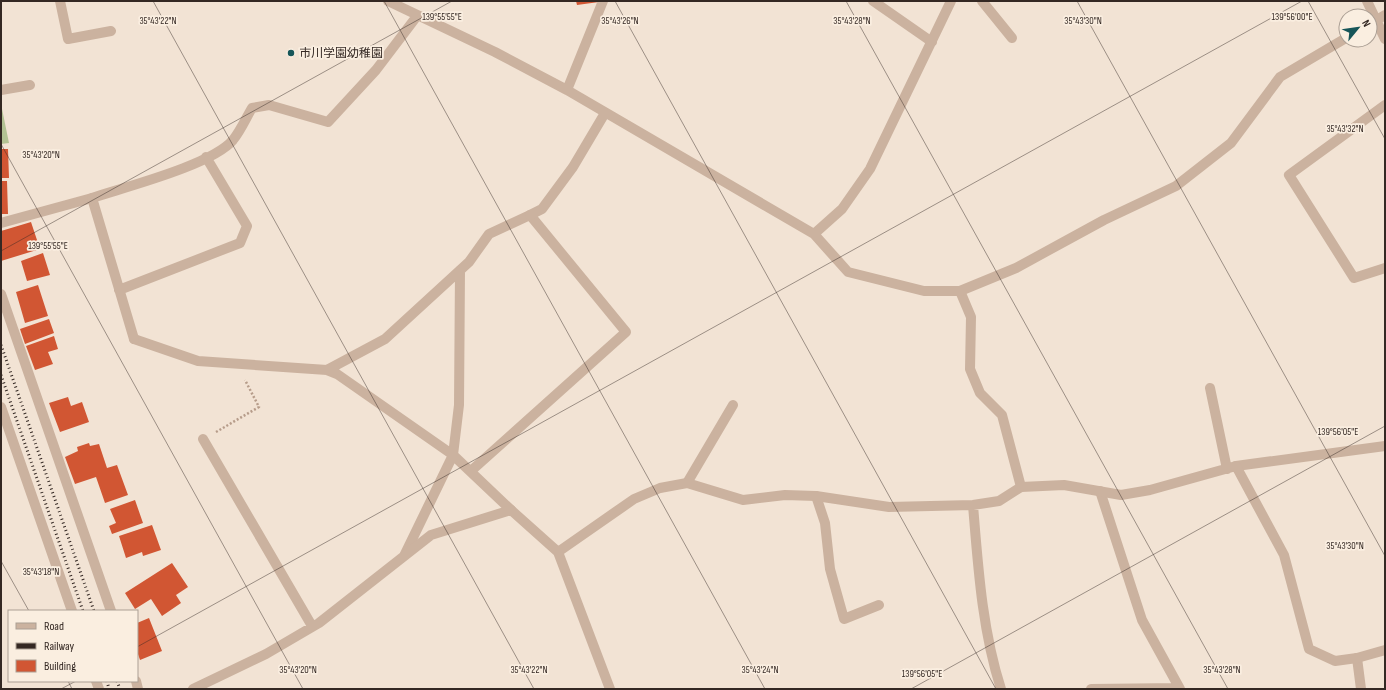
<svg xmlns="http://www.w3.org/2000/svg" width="1386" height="690" font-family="'Sofia Sans Condensed','Noto Sans JP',sans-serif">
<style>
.green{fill:#b3c293}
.building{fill:#d15633}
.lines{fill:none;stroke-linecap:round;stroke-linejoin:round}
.path{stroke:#b69c8a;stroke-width:2.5;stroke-dasharray:2 2;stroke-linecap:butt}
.lane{stroke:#cbb29f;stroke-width:10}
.street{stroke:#cbb29f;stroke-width:10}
.rail{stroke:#342823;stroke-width:3;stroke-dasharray:1 3;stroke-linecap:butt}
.ticks{fill:none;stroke:#342823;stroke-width:1;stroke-opacity:0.45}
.poi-dot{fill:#165558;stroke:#faeee0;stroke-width:1.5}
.labels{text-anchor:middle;stroke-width:3.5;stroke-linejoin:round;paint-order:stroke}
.poi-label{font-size:12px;fill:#342823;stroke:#faeee0;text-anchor:start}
.ticks-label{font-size:10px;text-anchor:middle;fill:#342823;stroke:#faeee0;stroke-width:3.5;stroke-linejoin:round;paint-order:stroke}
</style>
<rect width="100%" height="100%" fill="#f2e3d4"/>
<path class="green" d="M1 104 9 143 1 144Z"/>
<path class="building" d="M576 1H599V2L577 5Z
M1 149H8L9 178H1Z
M1 181H7L8 214H1Z
M31 222 40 249 1 261V231Z
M43 253 50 275 27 281 21 261Z
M38 285 48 316 25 323 16 292Z
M49 319 54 333 25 344 20 329Z
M54 336 58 349 48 352 53 364 35 370 26 346Z
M68 397 71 406 82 402 89 422 60 432 49 403Z
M89 443 90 446 99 444 107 468 117 465 128 495 105 503 96 477 75 484 65 457 78 451 77 447Z
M135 500 143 523 112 534 109 526 116 523 110 509Z
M152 525 161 550 143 556 142 552 126 558 119 536Z
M172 563 188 587 176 595 181 603 162 616 151 599 135 609 125 593Z
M149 618 162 651 140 660 137 651V623Z"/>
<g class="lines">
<path class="path" d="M216 432 259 407 245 380"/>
<path class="lane" d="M982 1 1012 38
M1376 20 1385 39
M1 90 30 85
M1385 105 1289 175 1354 278 1385 268
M1 223 92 198
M960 291 971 317 970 369 980 393 1002 415 1021 487
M134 339 198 361 327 370 337 374 453 455 511 510
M327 370 385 339 469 262 489 234 530 215 626 332 472 470
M1 407 72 611
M1236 466 1385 446
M687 483 733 405
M1100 491 1142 620 1180 689
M816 496 825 523 830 569 844 619 879 605
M405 554 453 455 459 405 460 270
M1357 658 1361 689
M96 681 99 689
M1091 689 1179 688"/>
<path class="street" d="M60 1 68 39 111 31
M388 1 495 52 567 90 814 234 848 272 924 291H960L1016 268 1104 220 1176 186 1231 143 1280 77 1346 38
M873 1 932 42
M1367 1 1376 20
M1370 24 1385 15
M567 90 603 1
M530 215 542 209 573 167 605 113
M814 234 842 209 870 169 951 1
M119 290 240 243 247 226 206 157
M1 294 111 611
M134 339 92 198C125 187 212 165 233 140 241 130 246 118 252 108L269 105 328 122 376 70 417 16
M1210 388 1227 469
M203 439 312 626
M973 505C978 566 982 630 1001 689
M558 552 634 499 660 488 687 483 743 500 785 495 816 496 889 507 973 505 999 501 1021 487 1064 485 1121 495 1150 490 1236 466 1284 555 1309 649 1335 661 1357 658 1385 650
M136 681 138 689
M193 689 266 654 319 623 431 535 511 510 558 552 610 689"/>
<path class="rail" d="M1 345 94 611
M1 375 83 611
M107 681 109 689
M117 681 120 689"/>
</g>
<path class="ticks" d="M153 1 534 689M384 1 765 689M615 1 996 689M846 1 1228 689M1077 1 1385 556M1308 1 1385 139M1 144 303 689M1 251 452 1M1 561 29 611M137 647 1302 1M68 681 72 689M61 689 76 681M911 689 1385 426"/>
<circle class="poi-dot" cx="291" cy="53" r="4"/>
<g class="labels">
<g class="poi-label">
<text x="299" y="57">市川学園幼稚園</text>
</g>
</g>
<g class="ticks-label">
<text x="442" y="20">139°55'55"E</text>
<text x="1292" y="20">139°56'00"E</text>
<text x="158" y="24">35°43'22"N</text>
<text x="620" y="24">35°43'26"N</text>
<text x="852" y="24">35°43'28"N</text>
<text x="1083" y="24">35°43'30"N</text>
<text x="1345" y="132">35°43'32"N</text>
<text x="41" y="158">35°43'20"N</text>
<text x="48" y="249">139°55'55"E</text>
<text x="1338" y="435">139°56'05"E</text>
<text x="1345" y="549">35°43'30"N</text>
<text x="41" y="575">35°43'18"N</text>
<text x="298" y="673">35°43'20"N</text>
<text x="529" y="673">35°43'22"N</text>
<text x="760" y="673">35°43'24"N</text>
<text x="1222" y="673">35°43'28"N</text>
<text x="922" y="677">139°56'05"E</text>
</g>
<rect width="1386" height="690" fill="none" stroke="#342823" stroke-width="4"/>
<rect x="8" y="610" width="130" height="72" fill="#faeee0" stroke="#ab9f94"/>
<rect x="16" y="623" width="20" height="6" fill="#cbb29f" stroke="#ab9f94"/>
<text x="44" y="630" font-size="12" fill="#342823">Road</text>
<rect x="16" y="643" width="20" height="6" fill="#342823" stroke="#ab9f94"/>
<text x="44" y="650" font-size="12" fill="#342823">Railway</text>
<rect x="16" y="660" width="20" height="12" fill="#d15633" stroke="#ab9f94"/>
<text x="44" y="670" font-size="12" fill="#342823">Building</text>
<g transform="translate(1358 28) rotate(61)"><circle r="19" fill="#faeee0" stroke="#ab9f94"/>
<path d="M0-3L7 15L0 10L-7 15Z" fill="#165558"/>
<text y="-6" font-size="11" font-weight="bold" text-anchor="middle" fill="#342823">N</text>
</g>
</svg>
